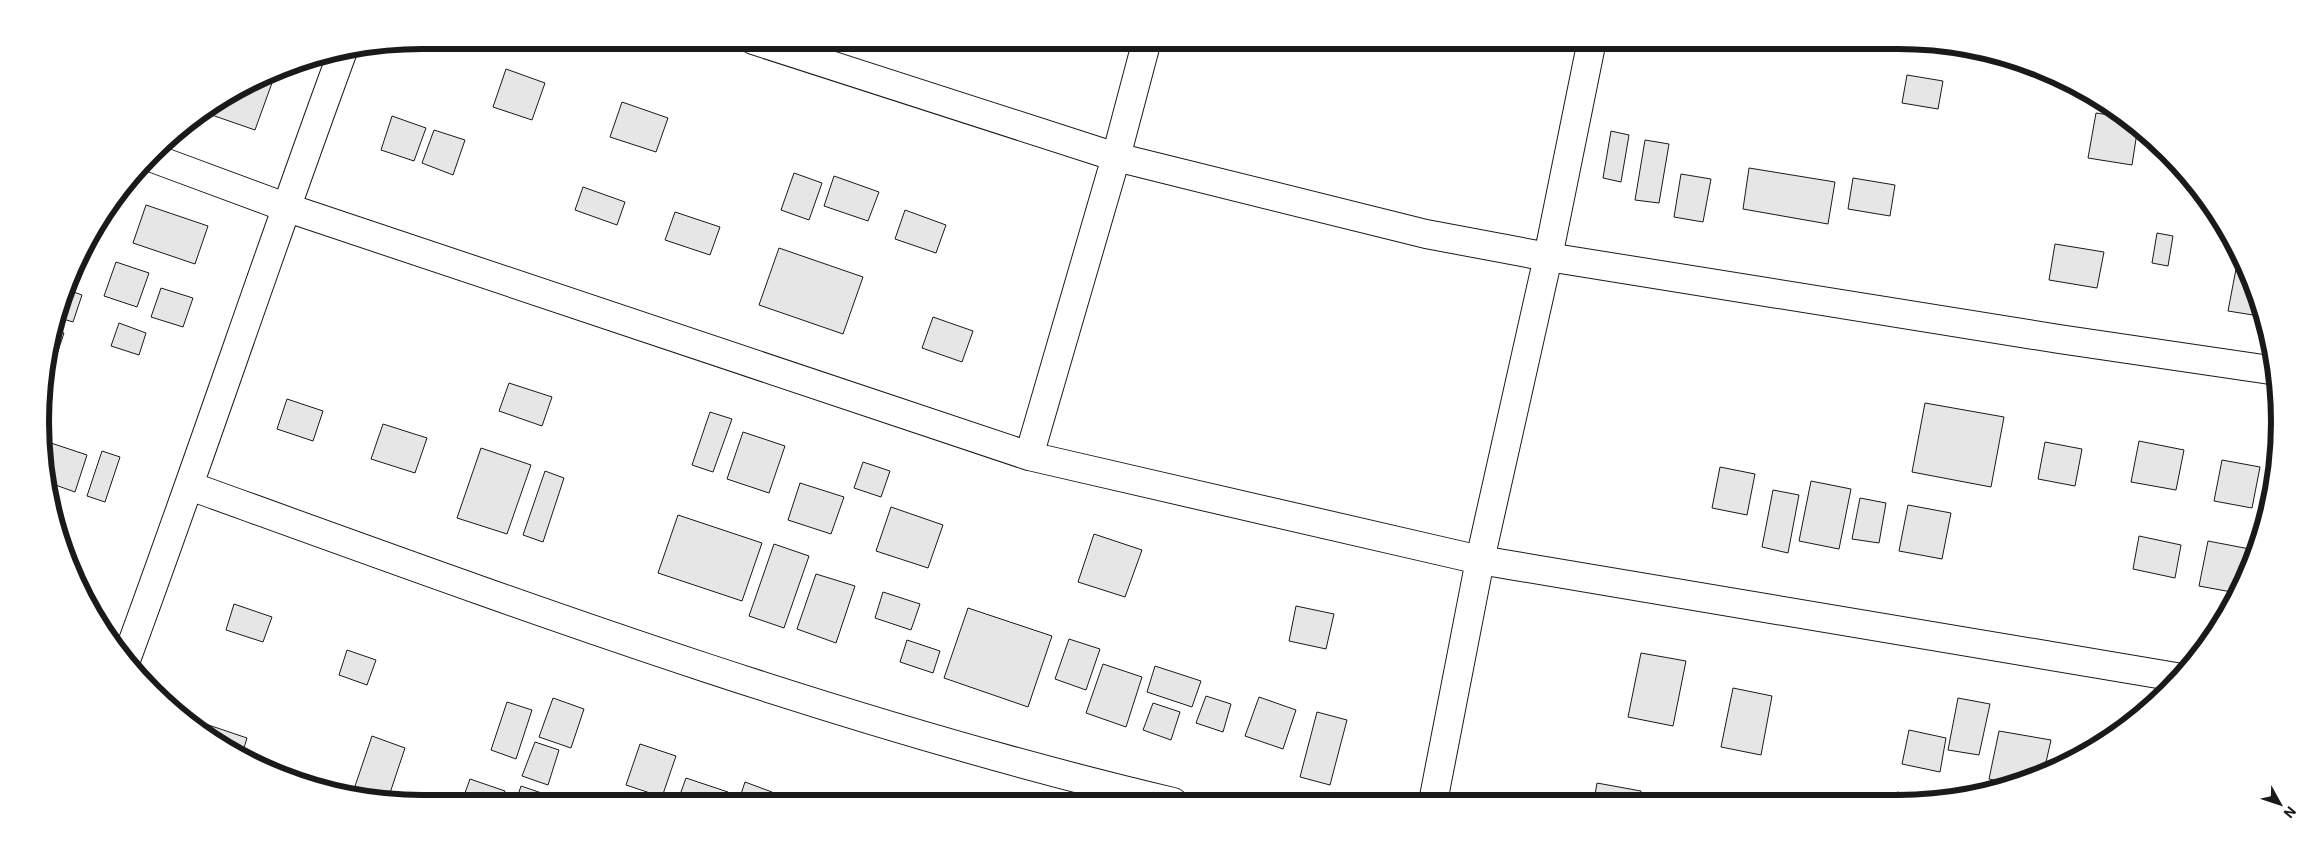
<svg xmlns="http://www.w3.org/2000/svg" width="2320" height="844" font-family="Roboto,sans-serif">
<style>
.building{fill:#e6e6e6;stroke:#1a1a1a}
.lines{fill:none;stroke-linecap:round;stroke-linejoin:round}
.street-casing{stroke:#1a1a1a;stroke-width:30}
.street{stroke:#fff;stroke-width:28}
.rim{fill:none;stroke:#1a1a1a;stroke-width:6}
</style>
<rect width="100%" height="100%" fill="#fff"/>
<path class="building" d="M277 69 255 130 206 113 276 69Z
M506 69 545 83 532 120 493 107Z
M1907 75 1943 81 1938 109 1902 103Z
M622 102 668 118 656 152 610 137Z
M2096 113 2130 118 2138 126 2132 165 2088 158Z
M392 116 426 128 414 161 381 150Z
M434 130 465 140 453 175 422 163Z
M1611 131 1629 135 1621 182 1603 178Z
M1645 140 1669 144 1659 203 1635 200Z
M1749 168 1835 182 1828 224 1743 209Z
M794 173 822 183 809 220 781 210Z
M1681 174 1711 179 1703 222 1674 217Z
M834 176 879 192 868 221 824 206Z
M1853 178 1895 185 1890 216 1848 209Z
M583 187 625 202 617 225 575 210Z
M146 205 208 226 195 264 133 243Z
M905 210 946 225 936 253 895 239Z
M675 212 720 227 710 255 665 240Z
M2157 233 2173 236 2168 266 2152 263Z
M2055 244 2104 252 2097 288 2049 280Z
M84 246 89 248 77 284 71 282 80 253Z
M779 248 863 277 843 334 759 305Z
M116 262 149 273 137 307 104 296Z
M2236 269 2247 270 2257 293 2253 315 2228 311Z
M161 288 193 298 183 327 151 317Z
M68 290 82 295 73 322 60 318Z
M933 317 973 331 962 362 922 348Z
M119 323 146 333 139 355 111 346Z
M56 331 64 333 49 378 43 376V372Z
M509 383 552 397 542 426 499 411Z
M287 399 323 411 313 441 277 429Z
M1925 403 2004 417 1991 487 1912 472Z
M710 412 732 419 713 472 692 465Z
M383 424 427 438 415 473 371 459Z
M743 432 785 446 769 493 727 479Z
M42 440 87 455 75 492 47 482 41 447Z
M2139 441 2184 450 2176 490 2131 482Z
M2045 442 2082 449 2075 486 2038 479Z
M481 448 531 465 507 534 457 518Z
M102 451 120 457 105 502 87 496Z
M2222 460 2260 467 2252 508 2214 501Z
M863 462 890 471 881 497 854 488Z
M1720 467 1755 474 1747 515 1712 508Z
M545 471 564 478 543 542 523 535Z
M1811 481 1851 489 1839 549 1799 541Z
M800 483 844 497 831 534 788 520Z
M1773 490 1799 495 1788 553 1762 547Z
M1860 498 1886 503 1879 543 1852 539Z
M1908 505 1951 513 1942 559 1899 551Z
M891 507 943 525 928 568 876 551Z
M678 515 762 543 742 601 658 573Z
M1094 534 1142 550 1125 597 1078 582Z
M2139 536 2181 545 2175 578 2133 569Z
M2208 541 2255 550 2237 593 2199 586Z
M774 544 809 556 784 628 749 616Z
M816 574 855 586 836 643 797 629Z
M883 592 920 604 911 630 875 618Z
M234 604 272 617 263 642 226 630Z
M1296 606 1334 614 1326 649 1289 641Z
M968 608 1052 636 1028 707 944 678Z
M1069 639 1100 649 1086 690 1055 679Z
M907 640 940 651 933 673 900 662Z
M347 650 376 660 367 685 339 675Z
M1641 653 1686 661 1673 726 1628 717Z
M1103 664 1142 677 1126 727 1086 713Z
M1155 666 1201 681 1192 707 1147 692Z
M1733 688 1772 696 1761 755 1721 747Z
M1206 696 1231 704 1223 732 1196 723Z
M1259 697 1296 710 1283 749 1245 736Z
M553 698 584 709 571 748 539 737Z
M1958 698 1990 704 1979 755 1948 750Z
M507 702 532 710 516 759 491 750Z
M1153 703 1180 712 1171 740 1143 730Z
M1317 712 1347 720 1330 785 1300 777Z
M182 716 247 738 242 754 210 739Z
M1909 730 1946 738 1940 772 1902 764Z
M1999 731 2051 740 2044 771 2007 783 1989 779Z
M372 736 405 748 388 799 352 795Z
M535 742 559 750 548 785 522 776Z
M640 744 676 756 662 797 626 785Z
M686 778 728 792 724 803H677Z
M470 779 505 791 500 804H461Z
M745 782 772 792 768 803H738Z
M1597 783 1641 791 1639 801H1594Z
M521 786 559 799 558 804H515Z
M1897 792 1935 799 1934 801H1895Z
M1840 796 1865 801H1839Z"/>
<g class="lines">
<defs>
<path id="street" d="M753 40 1116 157 1426 234 1548 257 2059 339 2277 371
M150 157 285 207 1029 456 1480 560 2176 677
M1029 456 1116 157 1147 40
M190 486C514 603 838 723 1173 802
M126 660C201 457 269 251 344 48
M1433 802 1480 560 1548 257 1592 40"/>
</defs>
<use href="#street" class="street-casing"/>
<use href="#street" class="street"/>
</g>
<path d="M0 0H2320V844H0ZM422 49H1898A373 373 0 0 1 2271 422V422A373 373 0 0 1 1898 795H422A373 373 0 0 1 49 422V422A373 373 0 0 1 422 49Z" fill="#fff" fill-rule="evenodd"/>
<path class="rim" d="M422 49H1898A373 373 0 0 1 2271 422V422A373 373 0 0 1 1898 795H422A373 373 0 0 1 49 422V422A373 373 0 0 1 422 49Z"/>
<g transform="translate(2280 804) rotate(130)" stroke="#ffffff" stroke-width="4" paint-order="stroke">
<path d="M0-4L9 19L0 12L-9 19Z" fill="#1a1a1a"/>
<text y="-8" font-size="14" font-weight="bold" text-anchor="middle" fill="#1a1a1a">N</text>
</g>
</svg>
